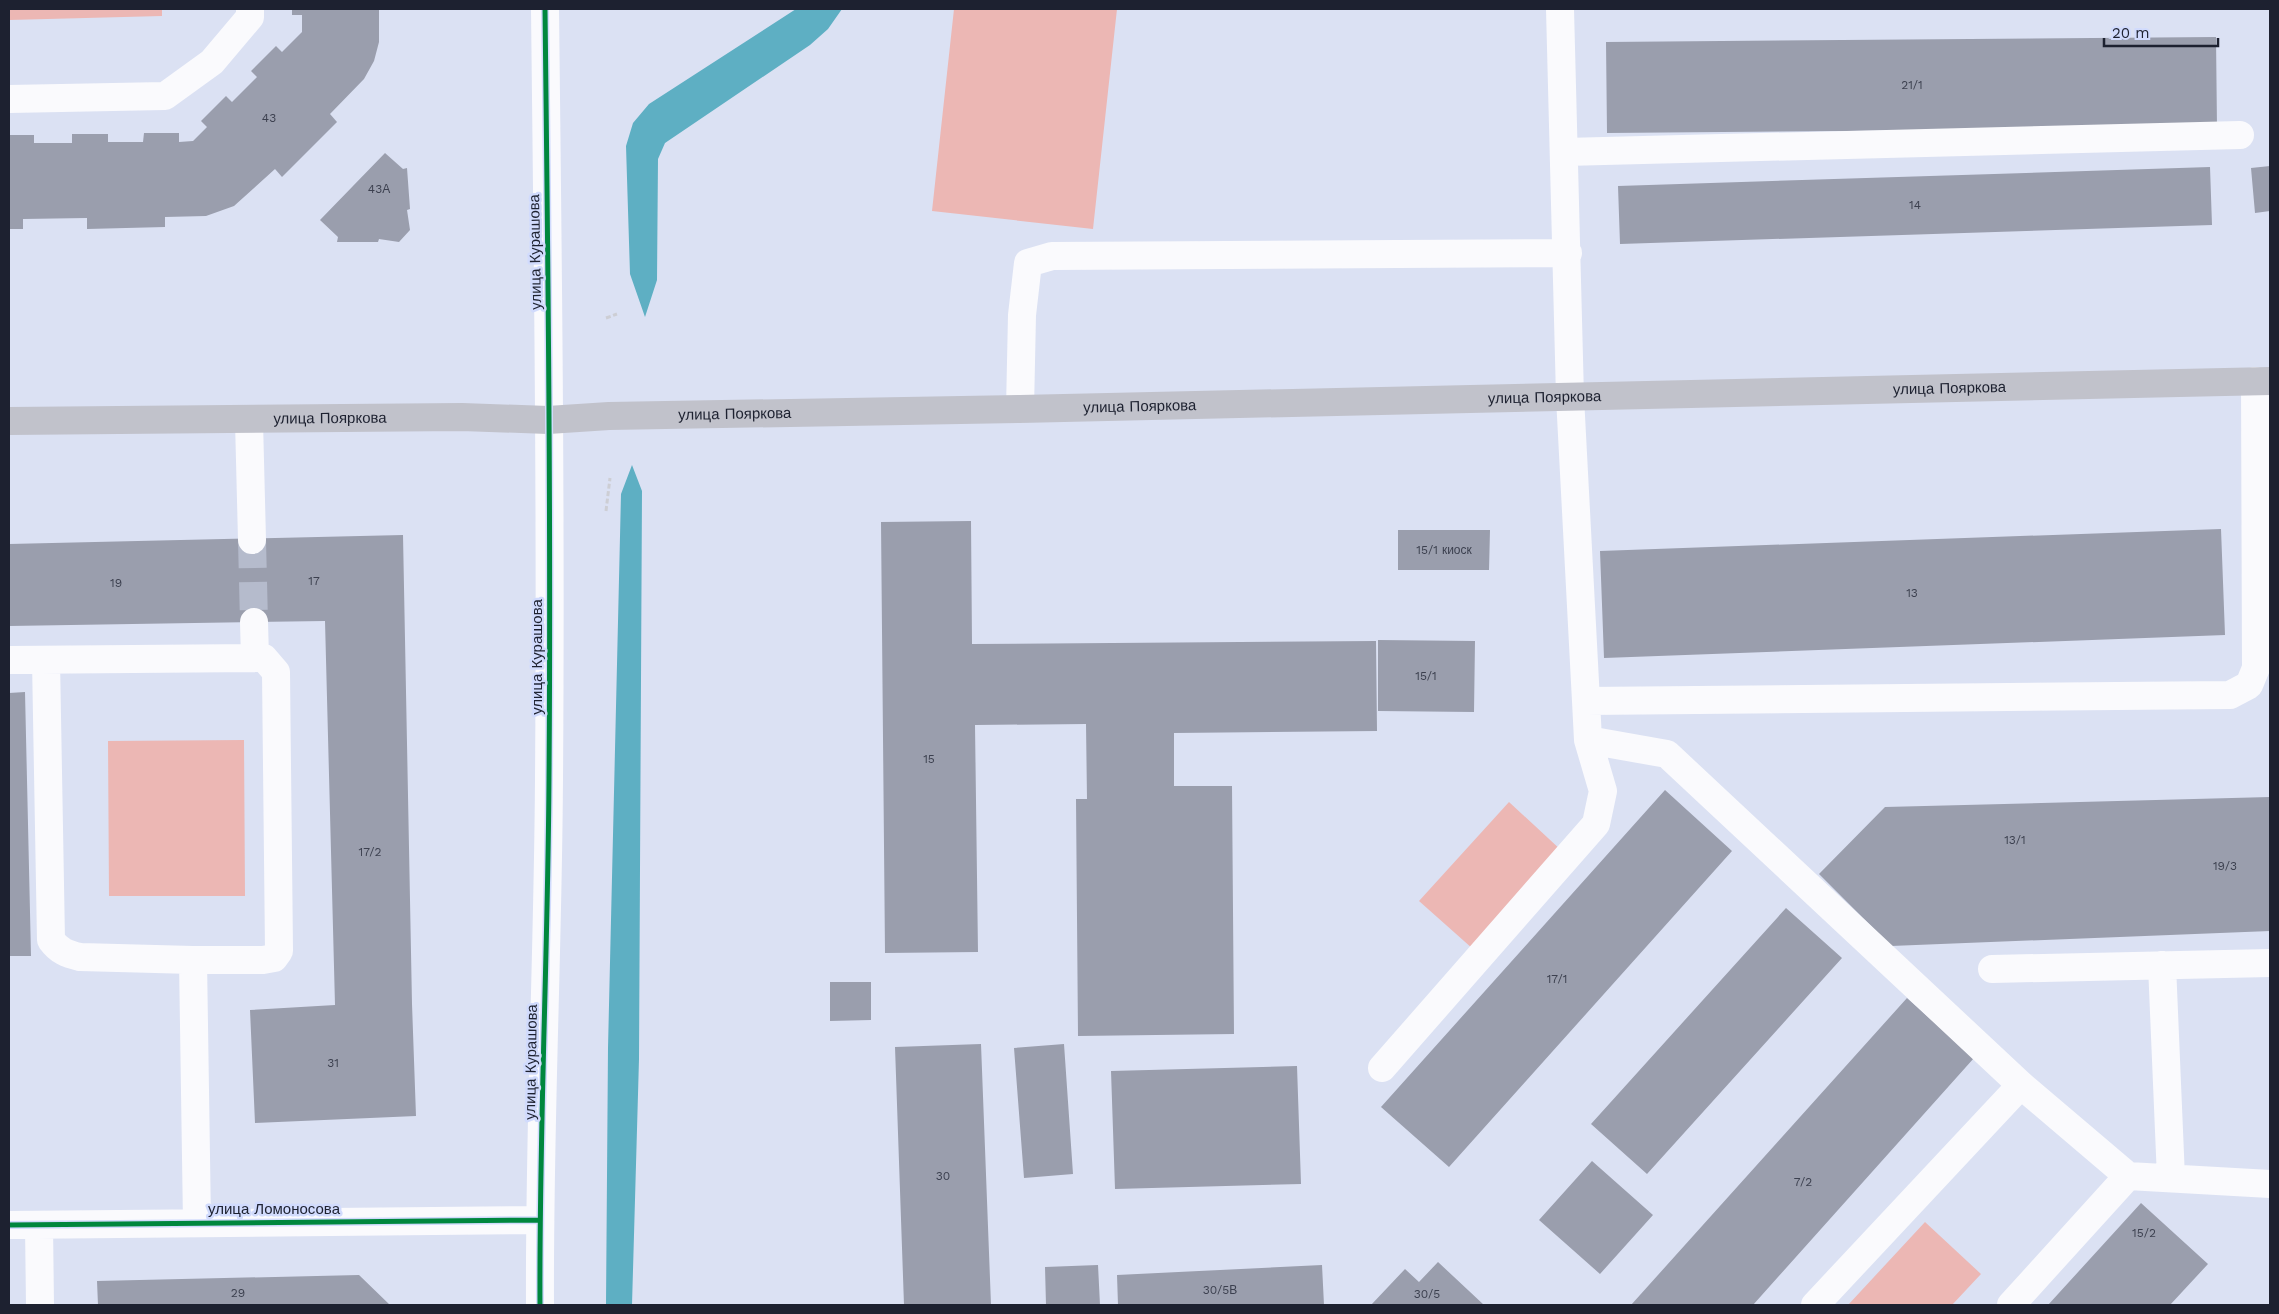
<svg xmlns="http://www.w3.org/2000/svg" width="2279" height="1314" font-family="'Work Sans',sans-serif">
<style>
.green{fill:#ecb7b4}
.water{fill:#5eafc3}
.building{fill:#9a9ead}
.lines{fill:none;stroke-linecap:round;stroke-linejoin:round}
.minor-tunnel{stroke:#b5bbcc;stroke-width:28;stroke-dasharray:28 14;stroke-linecap:butt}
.path{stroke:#cdced4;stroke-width:3;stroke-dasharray:5 2.5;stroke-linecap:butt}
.minor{stroke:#fafafd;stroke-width:28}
.major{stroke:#c1c2cb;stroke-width:28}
.cycleway-casing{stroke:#d1dbfd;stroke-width:8}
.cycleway{stroke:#00873e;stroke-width:5}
.labels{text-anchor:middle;stroke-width:5;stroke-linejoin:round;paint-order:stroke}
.number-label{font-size:12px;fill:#3c404f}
.street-label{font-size:15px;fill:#1d2130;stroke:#d1dbfd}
</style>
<rect width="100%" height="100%" fill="#dbe1f3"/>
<path class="green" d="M9 9H162V16L9 20Z
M954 9H1117L1093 229 932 211Z
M244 740 245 896H109L108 741Z
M1509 802 1562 851 1473 949 1419 901Z
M1925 1222 1981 1274 1952 1305H1848Z"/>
<path class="water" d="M796 9H842L828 29 810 45 665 143 658 159 657 280 645 317 630 274 626 146 633 123 649 104Z
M632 465 642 491 639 1059 632 1305H606L608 1048 621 494Z"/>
<path class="building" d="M292 9H379V42L374 61 364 79 330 114 337 122 282 177 275 169 234 206 206 216 165 217V227L87 229V218L23 219V229H9V135H34V143H72V134H108V142H143L144 133H179V142L193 141 207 127 201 121 226 96 232 102 257 77 251 71 276 46 282 52 302 32V15H292Z
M2216 37 2217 128 1607 133 1606 42Z
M385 153 403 169 407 168 410 209 407 210 410 230 399 242 379 239 378 242H337L338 237 320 220Z
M2270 166V211L2255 213 2251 168Z
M2210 167 2212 225 1620 244 1618 186Z
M971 521 972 644 1376 641 1377 731 1174 733V786H1232L1234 1034 1078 1036 1076 799H1087L1086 724 975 725 978 952 885 953 881 522Z
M2221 529 2225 635 1604 658 1600 551Z
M1398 530H1490L1489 570H1398Z
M403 535 412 1004 416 1116 255 1123 250 1010 335 1005 325 621 9 626V544Z
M1378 640 1475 641 1474 712 1378 711Z
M25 692 31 956H9V693Z
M1665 790 1732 851 1449 1167 1381 1107Z
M2270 797V931L1891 946 1819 874 1885 807Z
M1786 908 1842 958 1647 1174 1591 1124Z
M830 982H871V1020L830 1021Z
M1907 998 1974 1058 1753 1305H1631Z
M981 1044 991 1305H904L895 1047Z
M1064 1044 1073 1174 1024 1178 1014 1048Z
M1297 1066 1301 1184 1115 1189 1111 1071Z
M1592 1161 1653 1215 1600 1274 1539 1220Z
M2141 1203 2208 1264 2170 1305H2048Z
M1438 1262 1484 1305H1371L1405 1269 1419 1282Z
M1098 1265 1100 1305H1046L1045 1267Z
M1322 1265 1324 1305H1118L1117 1275Z
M359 1275 390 1305H98L97 1281Z"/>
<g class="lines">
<path class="minor-tunnel" d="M252 540 254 622"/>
<path class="path" d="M606 318 617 314
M606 511 610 478"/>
<path class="minor" d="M9 99 165 96 212 62 250 17V9
M1565 152 2240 135
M1020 409 1022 315 1028 263 1052 256 1568 253
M249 421 252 540
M254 622 255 658
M9 660 264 658 276 672 279 951 274 958 263 960H193
M46 660 51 940C59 951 67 954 80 957L193 960 197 1222
M1586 701 2230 695 2249 685 2256 668 2255 381
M1588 740 1667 754 2021 1085
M2162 965 2171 1178
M1992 969 2270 963
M1382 1068 1596 824 1603 791 1588 740 1586 701 1570 397 1560 9
M9 1225 539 1220
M39 1225 40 1305
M540 1305C539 1129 548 954 549 778 551 521 548 265 545 9
M1815 1305 2021 1085 2128 1176
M2011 1305 2128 1176 2270 1184"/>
<path class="major" id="s1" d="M9 421 462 417 548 420 609 416 1020 409 2270 381"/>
<defs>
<path id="cycleway" d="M9 1225 539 1220
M540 1305C539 1129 548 954 549 778 551 521 548 265 545 9"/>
</defs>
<use href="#cycleway" class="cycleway-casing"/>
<use href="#cycleway" class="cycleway"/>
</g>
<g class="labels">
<g class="number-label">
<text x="1912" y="89">21/1</text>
<text x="269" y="122">43</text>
<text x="379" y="193">43А</text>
<text x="1915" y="209">14</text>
<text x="1444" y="554">15/1 киоск</text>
<text x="314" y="585">17</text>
<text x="116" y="587">19</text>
<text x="1912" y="597">13</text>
<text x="1426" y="680">15/1</text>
<text x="929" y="763">15</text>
<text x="2015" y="844">13/1</text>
<text x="370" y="856">17/2</text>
<text x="2225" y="870">19/3</text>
<text x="1557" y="983">17/1</text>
<text x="333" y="1067">31</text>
<text x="943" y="1180">30</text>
<text x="1803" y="1186">7/2</text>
<text x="2144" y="1237">15/2</text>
<text x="1220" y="1294">30/5В</text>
<text x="238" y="1297">29</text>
<text x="1427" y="1298">30/5</text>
</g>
<g class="street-label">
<text transform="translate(535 252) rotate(-91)" y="5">улица Курашова</text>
<text dy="5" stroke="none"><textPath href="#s1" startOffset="1941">улица Пояркова</textPath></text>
<text dy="5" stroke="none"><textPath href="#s1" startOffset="1536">улица Пояркова</textPath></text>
<text dy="5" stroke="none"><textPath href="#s1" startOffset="1131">улица Пояркова</textPath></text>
<text dy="5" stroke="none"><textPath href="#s1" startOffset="726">улица Пояркова</textPath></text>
<text dy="5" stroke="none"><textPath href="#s1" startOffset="321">улица Пояркова</textPath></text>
<text transform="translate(537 657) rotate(-90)" y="5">улица Курашова</text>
<text transform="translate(531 1062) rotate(-89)" y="5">улица Курашова</text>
<text x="274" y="1214">улица Ломоносова</text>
</g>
</g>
<rect width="2279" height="1314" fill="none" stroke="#1d2130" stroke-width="20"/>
<path d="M2104 38v8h114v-8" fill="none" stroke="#1d2130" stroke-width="2.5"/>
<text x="2112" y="38" font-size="15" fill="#1d2130" stroke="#d1dbfd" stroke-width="4" paint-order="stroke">20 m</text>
</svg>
